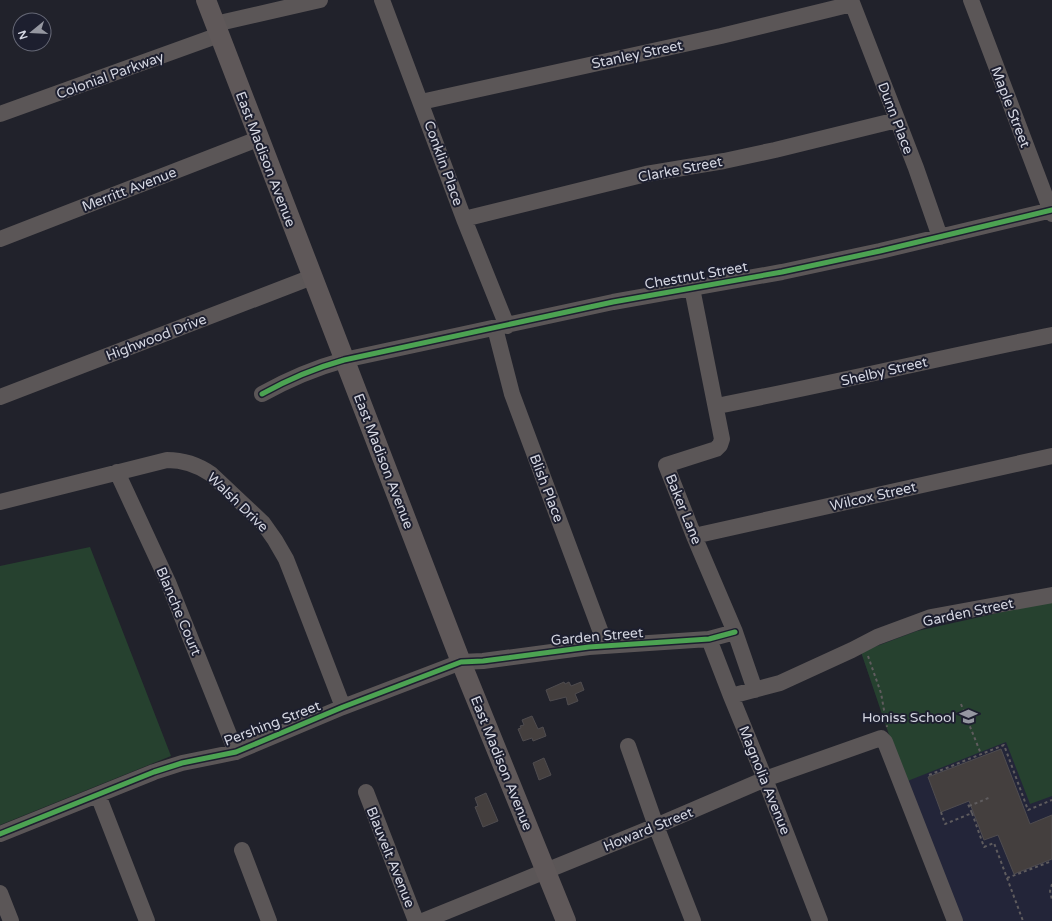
<svg xmlns="http://www.w3.org/2000/svg" width="1052" height="921" font-family="'Varela Round',sans-serif">
<style>
.built{fill:#232539}
.green{fill:#26412f}
.building{fill:#443f3e;stroke:#4f4c4f}
.lines{fill:none;stroke-linecap:round;stroke-linejoin:round}
.path{stroke:#5f5c5e;stroke-width:2;stroke-dasharray:3 3;stroke-linecap:butt}
.minor{stroke:#5b5657;stroke-width:16}
.major{stroke:#5f5859;stroke-width:20}
.cycleway-casing{stroke:#1d1f2f;stroke-width:8}
.cycleway{stroke:#4ca352;stroke-width:5}
.labels{text-anchor:middle;stroke-width:4;stroke-linejoin:round;paint-order:stroke}
.street-label{font-size:14px;fill:#d4d6e1;stroke:#1d1f2f}
.poi-label{font-size:14px;fill:#d4d6e1;stroke:#1d1f2f;text-anchor:end}
</style>
<rect width="100%" height="100%" fill="#21222b"/>
<path class="built" d="M1052 601V921H954L861 652 917 631Z"/>
<path class="green" d="M90 547 171 756 0 825V566Z
M1052 601V796L1030 804 1006 742 905 782 861 652 917 631Z"/>
<path class="building" d="M564 682 565 684 569 682 571 686 581 682 584 690 575 694 578 701 568 705 566 697 550 701 546 690Z
M532 716 538 729 543 727 546 736 533 741 532 738 523 741 518 729 521 728 520 726 524 725 522 720Z
M1001 749 1030 824 1052 815V859L1014 874 998 835 984 840 969 801 941 812 928 777Z
M544 758 551 775 539 780 533 763Z
M486 793 498 821 483 827 475 807 478 806 475 798Z"/>
<g class="lines">
<path class="path" d="M868 656 881 693 887 727
M961 704 981 754
M929 775 1004 745 1028 810 1052 800
M969 806 991 797
M941 812 945 824 972 813 967 802
M972 813 984 847 994 843 1023 921
M1007 878 1052 861
M1052 884 1050 891 1052 900"/>
<path class="minor" d="M382 0 464 219 507 326
M851 0 916 168 940 237
M971 0 1052 214
M215 24 320 0
M421 102 721 36 852 4
M0 114 219 35
M464 219 646 174 724 161 775 150 897 120
M0 239 258 139
M692 288 722 439 720 445 716 449 666 465 694 536 735 632 755 690
M495 328 512 394 606 646
M262 394C289 379 315 368 344 360L613 302 782 272 880 251 1052 210
M0 397 312 277
M717 406C829 384 940 358 1052 335
M117 472 168 582 236 752
M0 502 167 460C184 460 198 465 211 474L263 523 275 540 286 559 295 582 343 707
M694 536 1052 456
M709 639 731 696 765 779 820 921
M731 696 780 683 852 650 877 637 931 617 1052 595
M628 746 656 826 693 921
M366 792 416 921
M98 795 147 921
M0 834 154 772 182 763 236 752 343 707 461 662 483 661 589 647 709 639 735 632
M242 850 269 921
M0 893 11 921
M423 921 656 826 765 779 881 738 885 742 955 921"/>
<path class="major" d="M206 0 461 662 566 921"/>
<defs>
<path id="cycleway" d="M262 394C289 379 315 368 344 360L613 302 782 272 880 251 1052 210
M0 834 154 772 182 763 236 752 343 707 461 662 483 661 589 647 709 639 735 632"/>
</defs>
<use href="#cycleway" class="cycleway-casing"/>
<use href="#cycleway" class="cycleway"/>
</g>
<defs>
<symbol id="school-bare" viewBox="-9 -9 18 18"><path d="M0-5L7-2L0 1L-7-2ZM-4 1L0 2.5L4 1V4Q0 6-4 4Z" fill="#9597a1" stroke="#1d1f2f" stroke-width="2.5" paint-order="stroke"/></symbol>
</defs>
<g fill-rule="evenodd">
<use href="#school-bare" x="956" y="704" width="25" height="25"/>
</g>
<g class="labels">
<g class="street-label">
<text transform="translate(637 54) rotate(-12)" y="5">Stanley Street</text>
<text transform="translate(110 75) rotate(-20)" y="5">Colonial Parkway</text>
<text transform="translate(1011 107) rotate(69)" y="5">Maple Street</text>
<text transform="translate(896 118) rotate(69)" y="5">Dunn Place</text>
<text transform="translate(266 159) rotate(69)" y="5">East Madison Avenue</text>
<text transform="translate(444 163) rotate(70)" y="5">Conklin Place</text>
<text transform="translate(680 169) rotate(-11)" y="5">Clarke Street</text>
<text transform="translate(129 189) rotate(-21)" y="5">Merritt Avenue</text>
<text transform="translate(696 275) rotate(-10)" y="5">Chestnut Street</text>
<text transform="translate(156 337) rotate(-21)" y="5">Highwood Drive</text>
<text transform="translate(884 371) rotate(-13)" y="5">Shelby Street</text>
<text transform="translate(384 461) rotate(69)" y="5">East Madison Avenue</text>
<text transform="translate(547 488) rotate(69)" y="5">Blish Place</text>
<text transform="translate(873 496) rotate(-13)" y="5">Wilcox Street</text>
<text transform="translate(238 502) rotate(44)" y="5">Walsh Drive</text>
<text transform="translate(684 509) rotate(68)" y="5">Baker Lane</text>
<text transform="translate(179 611) rotate(67)" y="5">Blanche Court</text>
<text transform="translate(968 612) rotate(-12)" y="5">Garden Street</text>
<text transform="translate(597 636) rotate(-5)" y="5">Garden Street</text>
<text transform="translate(272 723) rotate(-21)" y="5">Pershing Street</text>
<text transform="translate(502 763) rotate(68)" y="5">East Madison Avenue</text>
<text transform="translate(765 780) rotate(68)" y="5">Magnolia Avenue</text>
<text transform="translate(648 829) rotate(-22)" y="5">Howard Street</text>
<text transform="translate(391 857) rotate(68)" y="5">Blauvelt Avenue</text>
</g>
<g class="poi-label">
<text x="955" y="722">Honiss School</text>
</g>
</g>
<g transform="translate(32 32) rotate(252)"><circle r="19" fill="#1d1f2f" stroke="#666876"/>
<path d="M0-3L7 15L0 10L-7 15Z" fill="#9597a1"/>
<text y="-6" font-size="11" font-weight="bold" text-anchor="middle" fill="#d4d6e1">N</text>
</g>
</svg>
